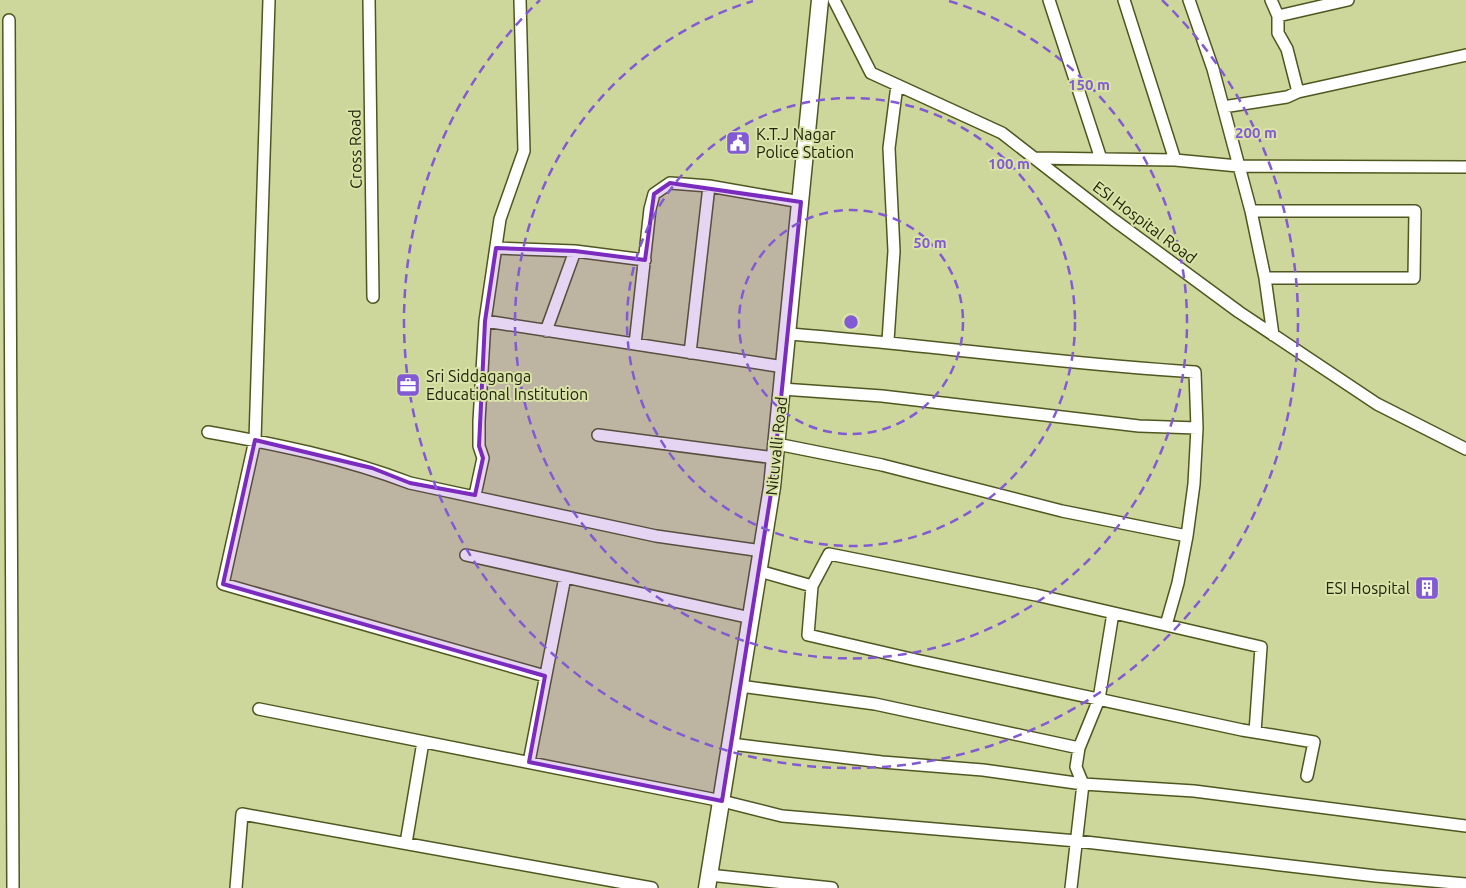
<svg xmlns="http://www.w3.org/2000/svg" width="1466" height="888" font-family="Ubuntu,sans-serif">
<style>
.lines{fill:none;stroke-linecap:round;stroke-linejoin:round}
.street-casing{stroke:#50561f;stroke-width:14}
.secondary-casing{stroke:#50561f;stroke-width:19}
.street{stroke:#fff;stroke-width:11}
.secondary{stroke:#fff;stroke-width:16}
.marked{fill:#7b2cbf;fill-opacity:0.2;stroke:#7b2cbf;stroke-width:4;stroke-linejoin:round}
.ring{fill:none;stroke:#825ad4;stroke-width:2.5;stroke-dasharray:9 6}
.labels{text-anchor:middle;stroke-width:4;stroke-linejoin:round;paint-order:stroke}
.poi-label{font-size:16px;fill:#21240c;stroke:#dae3a7;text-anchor:start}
.street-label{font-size:16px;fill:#21240c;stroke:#dae3a7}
.centre{fill:#825ad4;stroke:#dae3a7;stroke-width:2.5}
.ring-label{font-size:15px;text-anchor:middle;font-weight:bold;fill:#825ad4;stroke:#dae3a7;stroke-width:4;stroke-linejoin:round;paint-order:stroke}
</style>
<rect width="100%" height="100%" fill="#cdd69b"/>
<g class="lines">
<defs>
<path id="street" d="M269 0 255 440 223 584 545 676
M369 0 373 297
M520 0 524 151 500 219 485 321 784 367
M834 0 871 73 1002 133 1114 220 1239 312 1377 404 1466 449
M1049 0 1101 159
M1124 0 1175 160
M1189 0 1213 69 1251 211 1265 278 1273 335
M1271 0 1278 16V33L1287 49 1298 92
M1278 16 1348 0
M9 20 13 888
M1223 107 1287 97 1298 92 1466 55
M1034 158 1175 160 1238 166 1466 167
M1251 211H1415L1414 278H1265
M496 248 575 251 645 260
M546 331 575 251
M888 341 894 251 889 148 897 85
M635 344 650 209 654 194 670 183 709 186 801 202
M690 353 709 186
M782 389 882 396 1139 426 1197 428 1195 372C1059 364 924 344 788 334
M208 432C276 444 345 458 410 483L656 536 762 551
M598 435 775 458
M777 444 882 465 1062 511 1187 536 1194 484 1197 428
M475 495 483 458 479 446V421L485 321
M466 555 751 618
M759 571 812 586 808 635 916 660 1242 730 1314 742 1307 776
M812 586 829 554 1036 595 1261 647 1255 732
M1166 625 1178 583 1187 536
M740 686 875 704 1079 748 1076 767 1083 784 1071 888
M259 709 722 801 782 816 1077 841 1376 876 1466 884
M731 744 882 762 983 770 1083 784 1194 791 1466 826
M1079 748 1099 699 1113 613
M529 762 565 577
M406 843 423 742
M709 875 832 888
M236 888 242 814 652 888"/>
<path id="secondary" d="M707 888 772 487 820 0"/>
</defs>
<use href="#street" class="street-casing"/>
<use href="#secondary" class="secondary-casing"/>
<use href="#street" class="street"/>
<use href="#secondary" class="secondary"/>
</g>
<path class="marked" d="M670 183 801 202 772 487 722 801 529 762 545 676 223 584 255 440 372 468 410 483 475 495 483 458 479 446 485 321 496 248 575 251 645 260 654 194Z"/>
<g class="ring">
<circle cx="851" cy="322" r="112"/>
<circle cx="851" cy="322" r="224"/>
<path d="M949 1A336 336 0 1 1 753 1"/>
<path d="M1162 0A447 447 0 1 1 540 0"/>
</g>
<defs>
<symbol id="civic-square" viewBox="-11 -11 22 22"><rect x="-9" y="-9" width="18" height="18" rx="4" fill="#825ad4" stroke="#dae3a7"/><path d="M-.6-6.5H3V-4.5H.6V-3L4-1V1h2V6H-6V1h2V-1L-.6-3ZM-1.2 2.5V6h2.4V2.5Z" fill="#fff"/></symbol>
<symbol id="office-square" viewBox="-11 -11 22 22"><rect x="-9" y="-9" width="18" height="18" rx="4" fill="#825ad4" stroke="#dae3a7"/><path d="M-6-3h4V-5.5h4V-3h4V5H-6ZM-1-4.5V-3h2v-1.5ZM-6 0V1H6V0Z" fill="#fff"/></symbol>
<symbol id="building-square" viewBox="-11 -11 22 22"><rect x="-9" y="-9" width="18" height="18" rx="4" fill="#825ad4" stroke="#dae3a7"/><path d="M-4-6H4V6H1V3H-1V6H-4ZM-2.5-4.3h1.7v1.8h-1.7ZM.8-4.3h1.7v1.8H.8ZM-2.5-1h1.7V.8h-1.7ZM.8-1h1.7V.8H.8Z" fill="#fff"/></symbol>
</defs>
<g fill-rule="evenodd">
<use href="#civic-square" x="724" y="129" width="28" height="28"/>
<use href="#office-square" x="394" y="371" width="28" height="28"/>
<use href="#building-square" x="1413" y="574" width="28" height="28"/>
</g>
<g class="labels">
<g class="poi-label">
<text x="756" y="140">K.T.J Nagar<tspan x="756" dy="18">Police Station</tspan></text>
<text x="426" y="382">Sri Siddaganga<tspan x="426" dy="18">Educational Institution</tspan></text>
<text x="1410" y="594" text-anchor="end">ESI Hospital</text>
</g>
<g class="street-label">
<text transform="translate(355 149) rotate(-91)" y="6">Cross Road</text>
<text transform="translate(1145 222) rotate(37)" y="6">ESI Hospital Road</text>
<text transform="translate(776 446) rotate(-84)" y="6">Nituvalli Road</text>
</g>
</g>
<circle cx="851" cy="322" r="8" class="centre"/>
<g class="ring-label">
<text x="1089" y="90">150 m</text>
<text x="1256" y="138">200 m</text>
<text x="1009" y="169">100 m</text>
<text x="930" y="248">50 m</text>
</g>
</svg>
